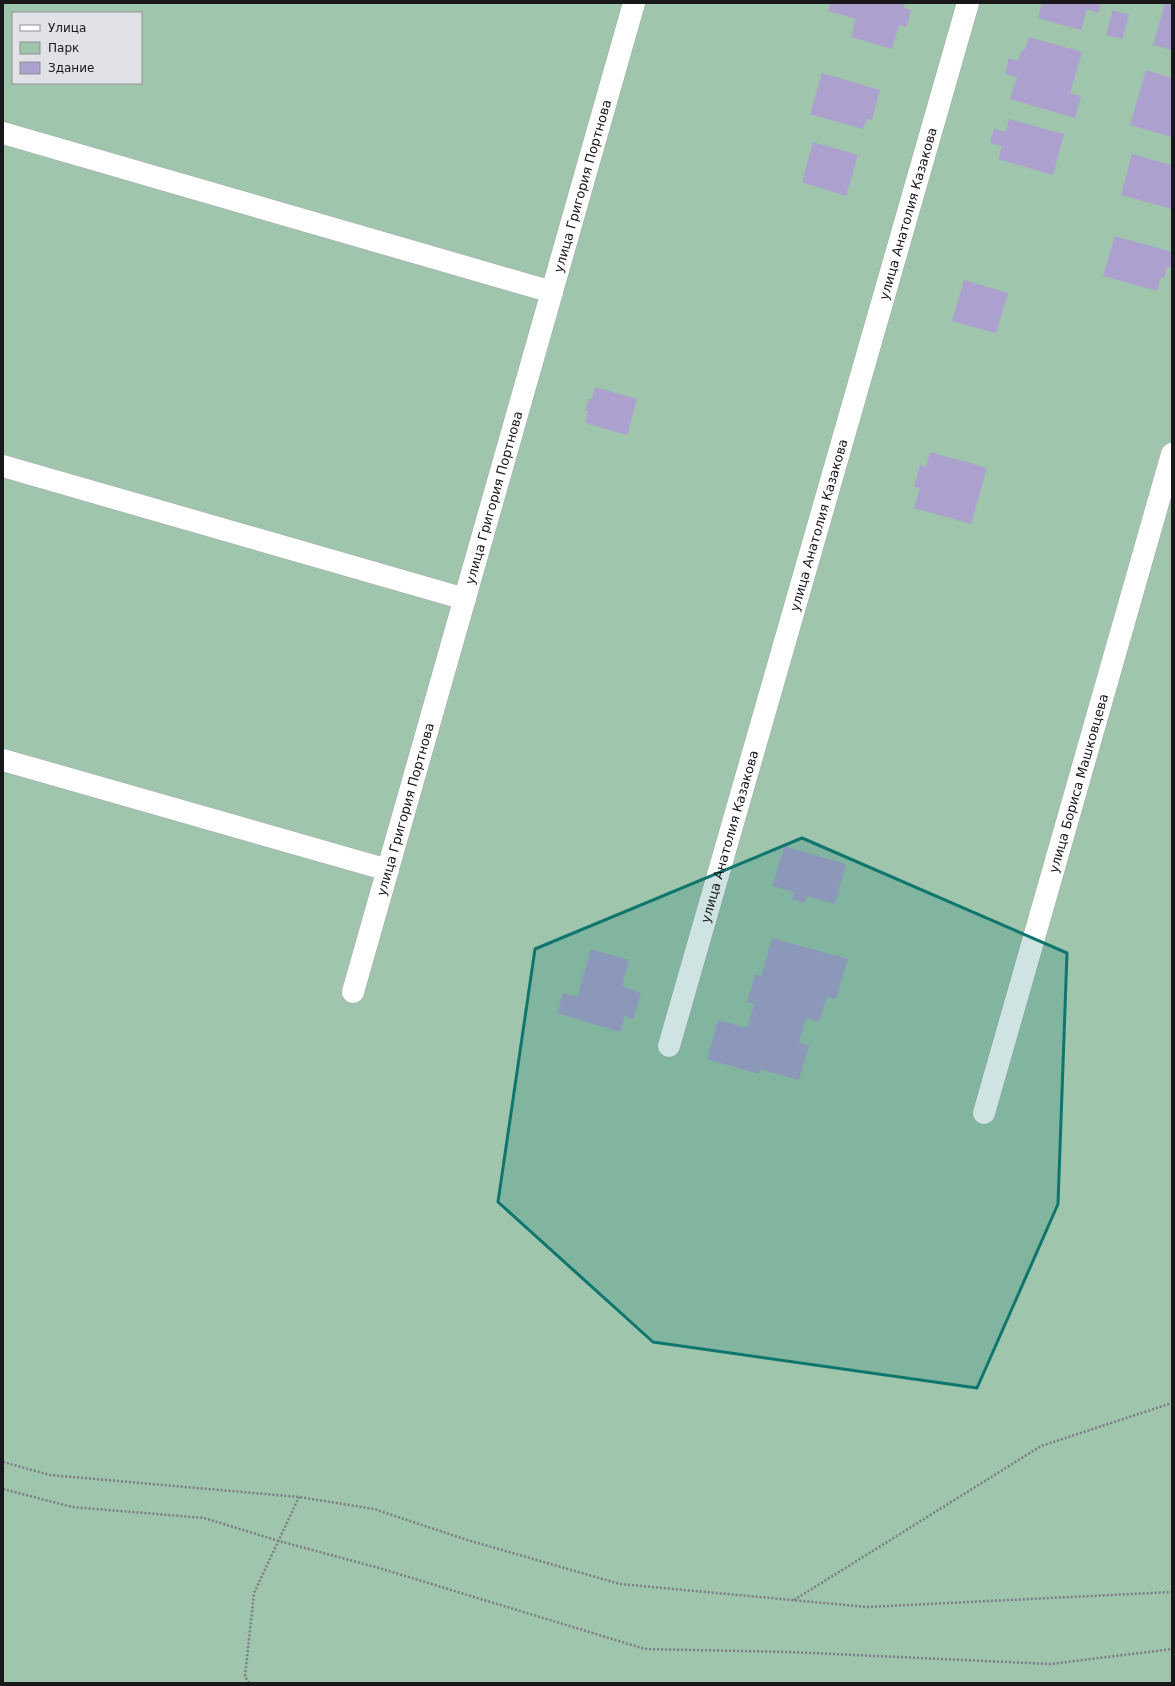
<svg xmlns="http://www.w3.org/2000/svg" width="1175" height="1686" font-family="'DejaVu Sans',sans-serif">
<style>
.green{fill:#9fc5ac;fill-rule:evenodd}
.building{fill:#aca1ce}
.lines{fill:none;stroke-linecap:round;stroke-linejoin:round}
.minor-casing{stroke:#a9aaaf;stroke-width:23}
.path{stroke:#7c7d80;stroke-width:2.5;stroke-dasharray:2 2;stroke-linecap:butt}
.minor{stroke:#fff;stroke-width:22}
.marked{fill:#0f766e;fill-opacity:0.2;stroke:#0f766e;stroke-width:3;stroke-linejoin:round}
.labels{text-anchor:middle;stroke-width:3;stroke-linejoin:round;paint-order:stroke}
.street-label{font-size:13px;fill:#18181a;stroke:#e1e2e7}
</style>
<rect width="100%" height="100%" fill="#e1e2e7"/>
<path class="green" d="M3 3H1172V1683H3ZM13 13H141V83H13Z"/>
<path class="building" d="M830 3H905L904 8 911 10 907 27 899 25 892 49 851 37 856 19 828 11Z
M1042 3H1101L1099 13 1087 9 1081 30 1038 18Z
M1165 3H1172V50L1153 45Z
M1113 10 1129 15 1122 39 1106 35Z
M1029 37 1082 52 1070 93 1081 96 1075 118 1010 99 1017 77 1005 74 1009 58 1018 61 1022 50 1024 51Z
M1146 70 1172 78V137L1130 125Z
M822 73 880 90 872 120 867 119 863 129 810 114Z
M1009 119 1064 134 1053 175 998 159 1002 146 990 143 994 129 1006 132Z
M813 142 858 155 846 196 802 182Z
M1132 154 1172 165V209L1121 195Z
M1115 236 1172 252V268L1167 267 1164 278 1161 277 1157 291 1103 276Z
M964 280 1008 293 996 333 952 321Z
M595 387 637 399 627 435 585 423 588 411H585L589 399H592Z
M930 452 987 468 971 524 914 508 920 488 914 487 920 465 926 467Z
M784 846 846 864 835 904 807 896 805 903 792 899 794 892 772 886Z
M772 938 848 959 836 999 827 997 819 1022 806 1018 799 1043 809 1045 799 1080 760 1069 759 1074 707 1059 718 1020 747 1028 754 1004 747 1002 755 974 761 976Z
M591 949 629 960 622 986 641 993 633 1019 625 1016 620 1032 557 1013 563 993 577 997Z"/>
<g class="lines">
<defs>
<g id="minor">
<path d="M3 133 552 292"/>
<path d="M3 466 465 599"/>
<path d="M3 760 388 870"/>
<path id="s1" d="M353 992 634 3"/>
<path id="s2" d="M669 1046 968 3"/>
<path id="s3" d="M984 1113 1172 454"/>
</g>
</defs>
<use href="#minor" class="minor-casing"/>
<path class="path" d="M3 1462 50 1475 299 1497 374 1509 464 1539 620 1584 867 1607 1172 1592
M3 1489 72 1507 204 1518 279 1541 379 1568 645 1649 790 1652 1050 1664 1172 1649
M794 1600 1041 1446 1172 1403
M249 1683 245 1676 254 1593 299 1497"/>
<use href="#minor" class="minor"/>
</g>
<path class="marked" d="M802 838 1067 953 1058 1204 977 1388 653 1342 498 1202 535 949Z"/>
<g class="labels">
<g class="street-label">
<text dy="5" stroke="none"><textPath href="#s1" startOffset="838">улица Григория Портнова</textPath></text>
<text dy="5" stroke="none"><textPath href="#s2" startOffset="866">улица Анатолия Казакова</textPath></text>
<text dy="5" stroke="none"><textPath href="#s1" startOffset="514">улица Григория Портнова</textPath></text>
<text dy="5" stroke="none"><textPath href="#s2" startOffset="542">улица Анатолия Казакова</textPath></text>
<text dy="5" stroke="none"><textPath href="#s3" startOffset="343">улица Бориса Машковцева</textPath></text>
<text dy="5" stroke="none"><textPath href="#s1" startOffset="190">улица Григория Портнова</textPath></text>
<text dy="5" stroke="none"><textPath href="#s2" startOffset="218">улица Анатолия Казакова</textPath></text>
</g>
</g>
<rect width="1175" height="1686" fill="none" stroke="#18181a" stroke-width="8"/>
<rect x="12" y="12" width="130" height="72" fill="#e1e2e7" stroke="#919195"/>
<rect x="20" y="25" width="20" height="6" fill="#ffffff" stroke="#919195"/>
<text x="48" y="32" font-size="12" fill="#18181a">Улица</text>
<rect x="20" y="42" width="20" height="12" fill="#9fc5ac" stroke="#919195"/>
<text x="48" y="52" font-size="12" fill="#18181a">Парк</text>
<rect x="20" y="62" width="20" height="12" fill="#aca1ce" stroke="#919195"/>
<text x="48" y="72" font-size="12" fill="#18181a">Здание</text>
</svg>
